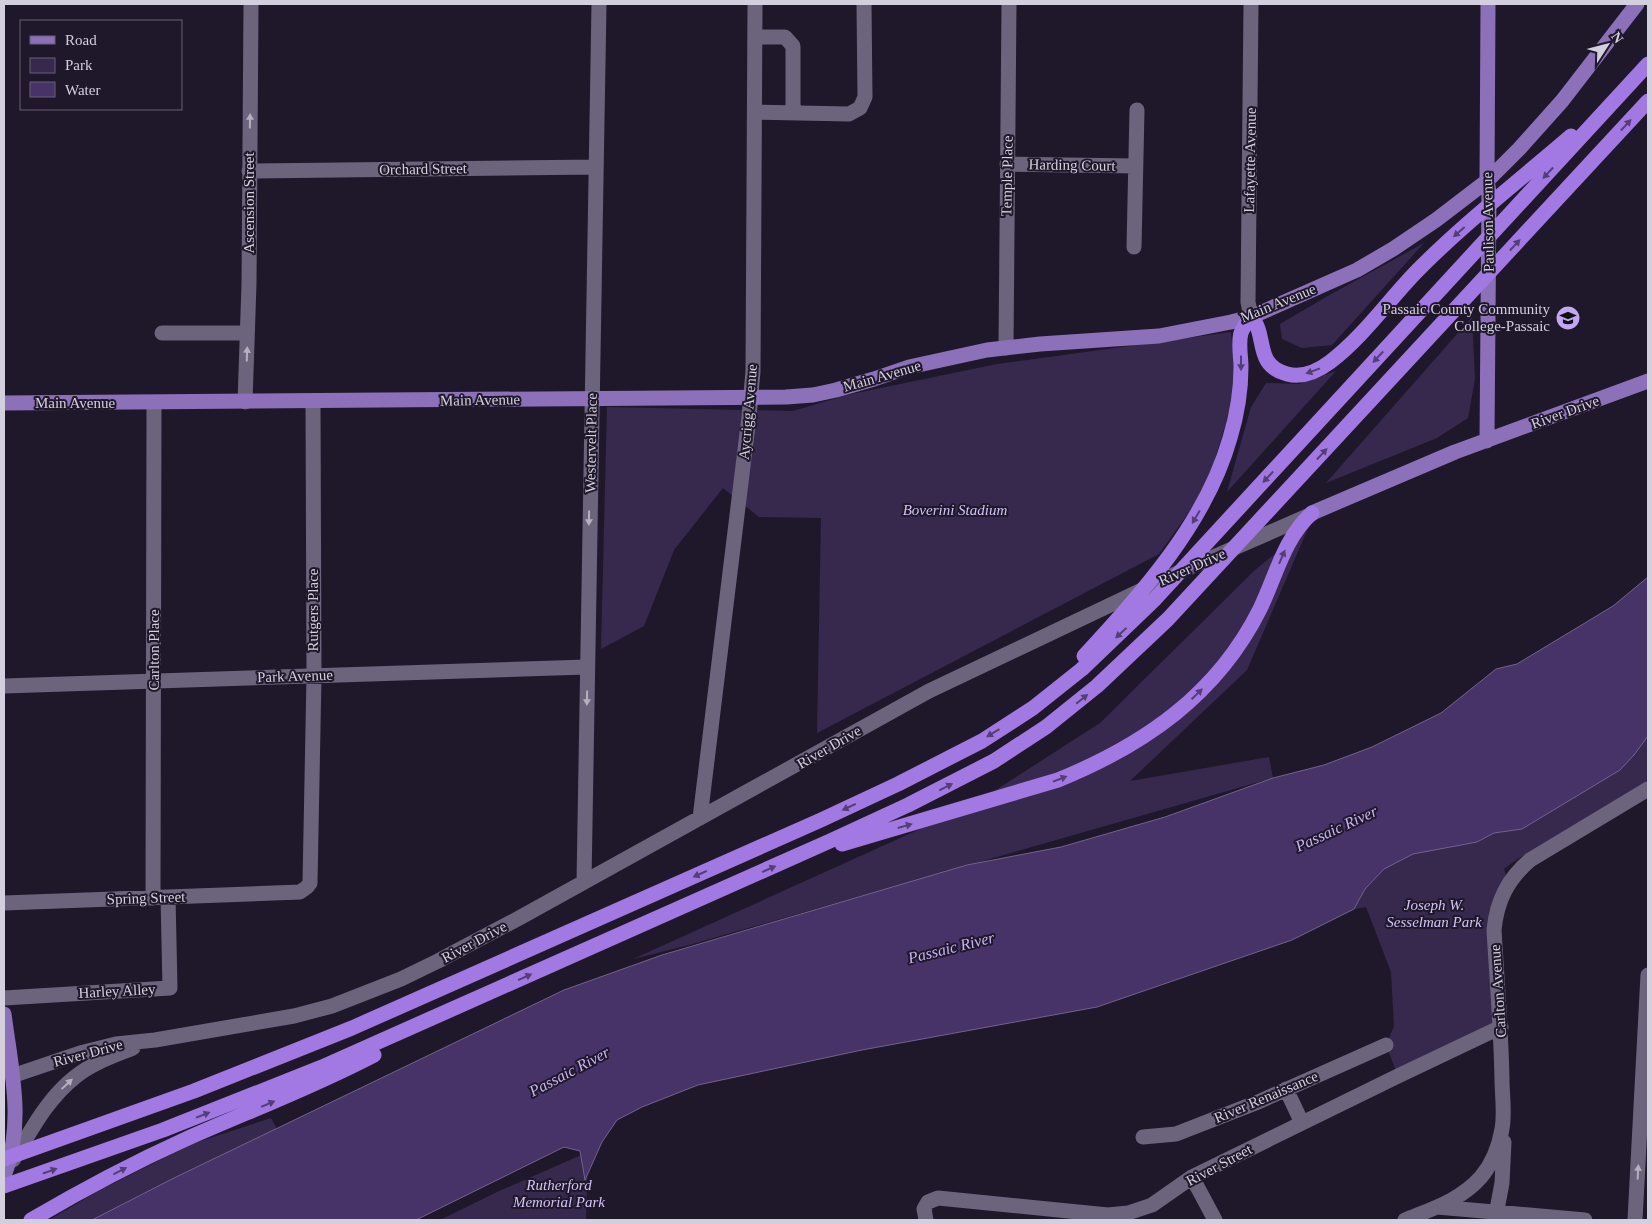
<svg xmlns="http://www.w3.org/2000/svg" width="1652" height="1224" font-family="Georgia,serif">
<style>
.green{fill:#37294e}
.water{fill:#483369;stroke:#72628c}
.lines{fill:none;stroke-linecap:round;stroke-linejoin:round}
.minor{stroke:#6c647c;stroke-width:15}
.major{stroke:#8c70ba;stroke-width:15}
.highway{stroke:#a278e3;stroke-width:15}
.oneway{fill:#b5afc0}
.oneway2{fill:#533e75}
.labels{text-anchor:middle;stroke-width:4;stroke-linejoin:round;paint-order:stroke}
.street-label{font-size:15px;fill:#d4cfdd;stroke:#1f182b}
.poi-label{font-size:15px;fill:#d4cfdd;stroke:#1f182b;text-anchor:end}
.park-label{font-size:15px;font-style:italic;fill:#d5c3f7;stroke:#1f182b}
.water-label{font-size:16px;font-style:italic;fill:#cab3f6;stroke:#1f182b}
</style>
<rect width="100%" height="100%" fill="#1f182b"/>
<path class="green" d="M1424 243 1332 345 1302 348 1282 339 1280 324 1326 297Z
M1472 317 1475 379 1468 418 1437 438 1326 483Z
M1231 332 1236 388 1207 487 1159 554 817 733 821 518 759 517 723 488 674 550 644 626 601 649 607 407 793 411 847 395 997 364Z
M1336 371 1227 492 1251 407 1266 383 1299 384Z
M1309 526 1247 670 1130 781 1269 757 1273 778 689 945 633 959 971 806 1100 723 1255 570Z
M1648 736V784C1614 801 1583 820 1550 840 1534 850 1519 857 1504 869L1509 883 1501 897V1027L1398 1076 1386 1045 1394 1026 1391 972 1366 907 1354 909 1365 889 1384 869 1413 854 1477 842 1494 833 1522 829 1634 755Z
M271 1118 277 1129 174 1178 92 1220H49L100 1190 192 1144Z
M588 1152 586 1220H440L497 1192Z"/>
<path class="water" d="M1648 577V736L1634 755 1620 770 1522 829 1494 833 1477 842 1413 854 1384 869 1365 889 1354 909 1292 940 1097 1007 862 1050 698 1085 642 1107 617 1120 602 1142 585 1180 580 1151 564 1147 416 1220H92L174 1178 564 990 662 955 967 865 1061 847 1165 817 1273 778 1324 765 1372 747 1441 713 1496 669 1517 664 1613 606Z"/>
<g class="lines">
<path class="minor" d="M755 37H785L793 46V113
M755 112 849 114 860 108 865 97 864 4
M1007 164 1136 166
M249 171 596 167
M1134 247 1137 110
M1251 317 1248 302 1251 4
M162 333H247
M1006 348 1009 4
M245 402 249 284 251 4
M4 686 587 667
M700 818 749 417 753 371 755 4
M584 882 599 4
M153 898 154 403
M4 903 300 892 307 887 310 883 314 676 313 402
M4 998 170 988 168 897
M12 1076 80 1053 116 1044 155 1040 294 1016 332 1006 401 979 438 961 521 917 929 691 1186 569 1312 514
M1286 1089 1302 1123
M1143 1137 1176 1134 1258 1102 1386 1045
M13 1160C31 1131 47 1099 75 1077 92 1063 113 1056 133 1048
M1192 1177 1215 1220
M1437 1207 1585 1220
M926 1220 924 1209 928 1202 938 1198 1108 1215 1128 1213 1152 1205 1192 1177 1398 1076 1501 1027
M1405 1220C1432 1209 1461 1200 1481 1177 1492 1164 1499 1146 1502 1129 1505 1113 1502 1095 1502 1079 1501 1029 1497 980 1494 930 1497 900 1508 879 1530 860L1648 789
M1495 1220 1502 1183 1504 1142
M1635 1220 1648 975"/>
<path class="major" d="M4 403 786 397 813 395 836 390 874 379 909 367 987 350 1040 344 1159 336 1231 322 1251 317 1357 270 1393 249 1436 220 1487 181 1519 149 1562 101 1637 4
M1487 441 1489 192 1487 181 1488 4
M1312 513 1455 452 1648 381
M4 1014C11 1068 25 1124 4 1176"/>
<path class="highway" d="M1084 656C1142 593 1206 523 1230 438 1237 415 1241 391 1241 367 1241 357 1238 343 1241 333 1243 327 1247 322 1251 317 1268 334 1253 365 1287 374 1302 378 1318 371 1330 362 1362 338 1388 301 1416 272 1463 224 1520 180 1571 136
M842 844 1058 780C1144 745 1217 695 1260 609 1276 576 1284 538 1312 513
M4 1159 194 1091 352 1028 821 820 898 784 982 741 1033 708 1082 669 1155 599 1648 64
M4 1186 163 1130 322 1067 830 841 908 805 994 761 1046 727 1097 686 1168 619 1648 101
M31 1220C82 1190 133 1163 186 1139 249 1111 313 1087 374 1055"/>
</g>
<defs><path id="oneway-solid" d="M-6-.8H1V-3.2L6.5 0L1 3.2V.8H-6Z" transform="scale(1.25)"/></defs>
<g class="oneway">
<use href="#oneway-solid" transform="translate(250 121) rotate(-89)"/>
<use href="#oneway-solid" transform="translate(247 354) rotate(-88)"/>
<use href="#oneway-solid" transform="translate(589 518) rotate(91)"/>
<use href="#oneway-solid" transform="translate(587 698) rotate(91)"/>
<use href="#oneway-solid" transform="translate(67 1084) rotate(-43)"/>
<use href="#oneway-solid" transform="translate(1638 1172) rotate(-87)"/>
</g>
<g class="oneway2">
<use href="#oneway-solid" transform="translate(1626 125) rotate(-47)"/>
<use href="#oneway-solid" transform="translate(1548 173) rotate(133)"/>
<use href="#oneway-solid" transform="translate(1459 232) rotate(139)"/>
<use href="#oneway-solid" transform="translate(1515 245) rotate(-47)"/>
<use href="#oneway-solid" transform="translate(1378 357) rotate(133)"/>
<use href="#oneway-solid" transform="translate(1241 363) rotate(90)"/>
<use href="#oneway-solid" transform="translate(1313 371) rotate(160)"/>
<use href="#oneway-solid" transform="translate(1322 454) rotate(-47)"/>
<use href="#oneway-solid" transform="translate(1268 477) rotate(133)"/>
<use href="#oneway-solid" transform="translate(1196 517) rotate(121)"/>
<use href="#oneway-solid" transform="translate(1282 557) rotate(-67)"/>
<use href="#oneway-solid" transform="translate(1121 633) rotate(137)"/>
<use href="#oneway-solid" transform="translate(1197 694) rotate(-44)"/>
<use href="#oneway-solid" transform="translate(1082 699) rotate(-39)"/>
<use href="#oneway-solid" transform="translate(993 733) rotate(149)"/>
<use href="#oneway-solid" transform="translate(1060 779) rotate(-21)"/>
<use href="#oneway-solid" transform="translate(946 787) rotate(-27)"/>
<use href="#oneway-solid" transform="translate(849 807) rotate(155)"/>
<use href="#oneway-solid" transform="translate(905 826) rotate(-16)"/>
<use href="#oneway-solid" transform="translate(769 869) rotate(-24)"/>
<use href="#oneway-solid" transform="translate(700 874) rotate(156)"/>
<use href="#oneway-solid" transform="translate(525 977) rotate(-24)"/>
<use href="#oneway-solid" transform="translate(268 1104) rotate(-23)"/>
<use href="#oneway-solid" transform="translate(203 1115) rotate(-21)"/>
<use href="#oneway-solid" transform="translate(50 1171) rotate(-19)"/>
<use href="#oneway-solid" transform="translate(120 1171) rotate(-27)"/>
</g>
<defs>
<symbol id="university-disc" viewBox="-11 -11 22 22"><circle r="9.5" fill="#c2a8f2" stroke="#1f182b"/><path d="M0-5L7-2L0 1L-7-2ZM-4 1L0 2.5L4 1V4Q0 6-4 4Z" fill="#111"/></symbol>
</defs>
<g fill-rule="evenodd">
<use href="#university-disc" x="1554" y="304" width="28" height="28"/>
</g>
<g class="labels">
<g class="street-label">
<text transform="translate(1250 160) rotate(-89)" y="5">Lafayette Avenue</text>
<text transform="translate(1072 165) rotate(1)" y="5">Harding Court</text>
<text transform="translate(423 169) rotate(-1)" y="5">Orchard Street</text>
<text transform="translate(1007 176) rotate(-89)" y="5">Temple Place</text>
<text transform="translate(249 203) rotate(-90)" y="5">Ascension Street</text>
<text transform="translate(1488 222) rotate(-91)" y="5">Paulison Avenue</text>
<text transform="translate(1278 303) rotate(-22)" y="5">Main Avenue</text>
<text transform="translate(882 376) rotate(-16)" y="5">Main Avenue</text>
<text transform="translate(480 400) rotate(-1)" y="5">Main Avenue</text>
<text x="75" y="408">Main Avenue</text>
<text transform="translate(748 412) rotate(-85)" y="5">Aycrigg Avenue</text>
<text transform="translate(1565 412) rotate(-20)" y="5">River Drive</text>
<text transform="translate(591 443) rotate(-89)" y="5">Westervelt Place</text>
<text transform="translate(1192 567) rotate(-24)" y="5">River Drive</text>
<text transform="translate(313 610) rotate(-90)" y="5">Rutgers Place</text>
<text transform="translate(154 650) rotate(-90)" y="5">Carlton Place</text>
<text transform="translate(295 676) rotate(-2)" y="5">Park Avenue</text>
<text transform="translate(829 747) rotate(-30)" y="5">River Drive</text>
<text transform="translate(146 898) rotate(-2)" y="5">Spring Street</text>
<text transform="translate(474 942) rotate(-28)" y="5">River Drive</text>
<text transform="translate(117 991) rotate(-3)" y="5">Harley Alley</text>
<text transform="translate(1498 991) rotate(-94)" y="5">Carlton Avenue</text>
<text transform="translate(88 1053) rotate(-15)" y="5">River Drive</text>
<text transform="translate(1266 1097) rotate(-23)" y="5">River Renaissance</text>
<text transform="translate(1219 1165) rotate(-28)" y="5">River Street</text>
</g>
<g class="poi-label">
<text x="1550" y="314">Passaic County Community<tspan x="1550" dy="17">College-Passaic</tspan></text>
</g>
<g class="park-label">
<text x="955" y="515">Boverini Stadium</text>
<text x="1434" y="910">Joseph W.<tspan x="1434" dy="17">Sesselman Park</tspan></text>
<text x="559" y="1190">Rutherford<tspan x="559" dy="17">Memorial Park</tspan></text>
</g>
<g class="water-label">
<text transform="translate(1336 828) rotate(-25)" y="6">Passaic River</text>
<text transform="translate(951 947) rotate(-14)" y="6">Passaic River</text>
<text transform="translate(569 1071) rotate(-28)" y="6">Passaic River</text>
</g>
</g>
<rect width="1652" height="1224" fill="none" stroke="#d4cfdd" stroke-width="10"/>
<rect x="20" y="20" width="162" height="90" fill="#1f182b" stroke="#676172"/>
<rect x="30" y="36" width="25" height="8" fill="#8c70ba" stroke="#676172"/>
<text x="65" y="45" font-size="15" fill="#d4cfdd">Road</text>
<rect x="30" y="58" width="25" height="15" fill="#37294e" stroke="#676172"/>
<text x="65" y="70" font-size="15" fill="#d4cfdd">Park</text>
<rect x="30" y="82" width="25" height="15" fill="#483369" stroke="#676172"/>
<text x="65" y="95" font-size="15" fill="#d4cfdd">Water</text>
<g transform="translate(1607 45) rotate(54)" stroke="#1f182b" stroke-width="4" paint-order="stroke">
<path d="M0-4L9 19L0 12L-9 19Z" fill="#d4cfdd"/>
<text y="-8" font-size="14" font-weight="bold" text-anchor="middle" fill="#d4cfdd">N</text>
</g>
</svg>
